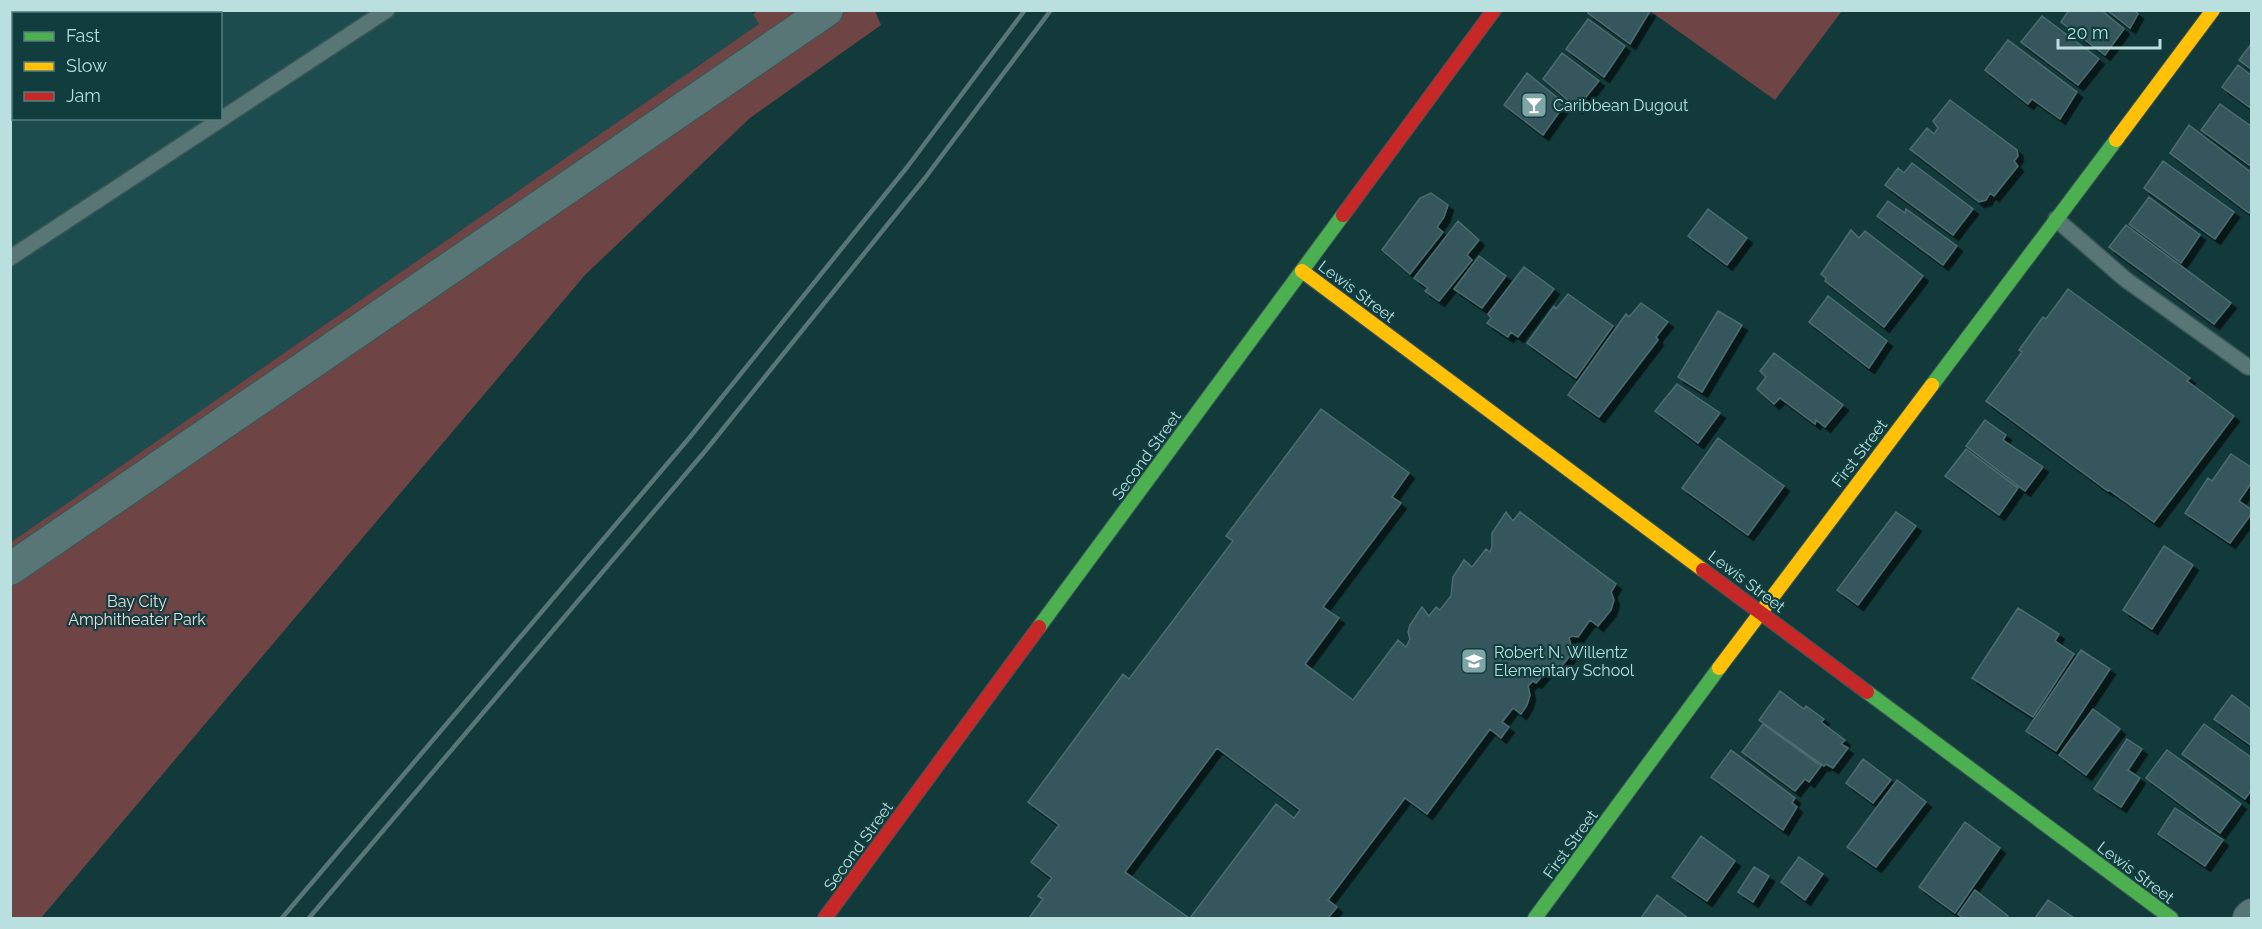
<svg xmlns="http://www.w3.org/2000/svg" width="2262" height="929" font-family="Raleway,sans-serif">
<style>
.built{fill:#1d4c4e;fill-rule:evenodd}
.green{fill:#6f4445}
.building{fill:#34575b;stroke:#4c6c70;stroke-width:1.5;filter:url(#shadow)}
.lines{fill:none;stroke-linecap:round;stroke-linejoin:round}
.lane-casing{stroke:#395657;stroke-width:18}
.street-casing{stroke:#395657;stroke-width:34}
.fast-casing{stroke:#395657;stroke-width:16}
.slow-casing{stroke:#395657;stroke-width:16}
.jam-casing{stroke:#395657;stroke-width:16}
.lane{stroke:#597676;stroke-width:15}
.street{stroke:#597676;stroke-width:32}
.fast{stroke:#4caf50;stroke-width:14}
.slow{stroke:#ffc107;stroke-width:14}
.jam{stroke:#c62828;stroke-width:14}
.rail{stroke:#597676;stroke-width:4.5}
.labels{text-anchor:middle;stroke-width:4.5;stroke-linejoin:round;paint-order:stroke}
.poi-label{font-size:16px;fill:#b9dfdf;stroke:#113d3e;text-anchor:start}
.street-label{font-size:16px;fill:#b9dfdf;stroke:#113d3e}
.park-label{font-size:16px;fill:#f1d8d8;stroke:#113d3e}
</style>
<defs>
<filter id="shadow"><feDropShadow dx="5.5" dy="5.5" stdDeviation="0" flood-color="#0009"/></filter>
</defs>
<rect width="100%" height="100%" fill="#133a3b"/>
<path class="built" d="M11 11H751L760 24 11 543ZM14 14H220V118H14Z"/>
<path class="green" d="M758 11H875L881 25 750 118 585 275 41 918H11L10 543 759 24 753 14Z
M1650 11 1842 10V11L1775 100Z"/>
<path class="building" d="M10 10H85L80 14H14V59L10 61Z
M1590 10H1649L1650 11 1630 44 1588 13Z
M2069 10H2101L2124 29 2105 55 2061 22Z
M2107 10H2134L2138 14 2130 28Z
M2042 16 2099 59 2078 85 2021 42Z
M1588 19 1625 46 1604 77 1566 49Z
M2008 40 2077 92 2060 119 2032 99 2028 104 1985 70Z
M2252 43V70L2239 60Z
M1562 53 1599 81 1577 108 1543 79Z
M2238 65 2252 76V109L2222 87Z
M1527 73 1565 104 1543 135 1504 105Z
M1950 100 2017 150 2018 156 2014 161 2018 166 1994 196 1990 193 1986 200 1979 202 1910 149 1927 128 1934 134 1938 128 1933 121Z
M2220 104 2252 127V167L2201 130Z
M2189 125 2252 173V209L2249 213 2170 153Z
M2163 161 2234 212 2215 239 2144 188Z
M1912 163 1973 209 1953 235 1885 185 1898 168 1904 173Z
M1431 193 1448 205 1444 217 1437 227 1443 232 1410 274 1382 250 1420 198Z
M2149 197 2200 235 2181 263 2129 224Z
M1888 201 1905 213 1906 209 1957 246 1943 265 1877 216Z
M1708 209 1747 238 1727 265 1688 236Z
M1458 221 1479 240 1467 255 1472 260 1439 301 1425 291 1428 288 1414 278Z
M2126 225 2231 303 2214 324 2109 247Z
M1851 230 1859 238 1865 231 1923 276 1884 327 1825 281 1826 278 1821 274Z
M1479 256 1506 276 1482 308 1454 289Z
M1524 267 1554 289 1518 337 1511 332 1508 337 1487 323 1491 318 1488 314Z
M2068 289 2190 378 2187 381 2234 416 2154 522 2109 490 2108 491 1986 401 2022 352 2019 350 2043 317 2046 319Z
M1568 294 1613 326 1576 378 1527 343 1554 306 1556 309Z
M1828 296 1887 341 1869 368 1809 322Z
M1641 303 1668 322 1656 337 1658 340 1599 417 1568 395 1626 314 1629 317Z
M1718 311 1742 325 1702 392 1678 377Z
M1774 353 1843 405 1825 427 1816 420 1815 424 1780 398 1774 404 1757 389 1766 377 1760 371Z
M1677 384 1720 413 1698 443 1655 411Z
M1321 409 1409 473 1392 497 1401 503 1323 607 1339 618 1305 664 1353 700 1398 640 1406 647 1410 639 1408 632 1410 625 1422 607 1429 616 1436 607 1440 610 1451 596 1453 577 1464 560 1472 567 1486 549 1490 552 1492 547V533L1506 512 1513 521 1520 512 1616 584 1611 592 1614 600 1611 610 1598 626 1590 620 1578 637 1572 636 1569 638 1572 650 1569 657 1557 672 1550 667 1536 683 1533 681 1528 686 1530 695 1527 705 1521 714 1513 708 1502 722 1509 727 1501 738 1490 729 1427 814 1405 798 1328 900 1337 907 1328 918H1190L1276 804 1294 818 1300 810 1217 748 1125 872 1189 918H1029L1043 899 1038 896 1052 878 1031 862 1059 825 1028 802 1123 674 1129 679 1233 541 1226 536Z
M1985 420 2006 435 2003 440 2043 467 2025 491 1966 446Z
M1718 438 1784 486 1748 535 1682 488Z
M1966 449 2018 488 1999 515 1945 476Z
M2231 454 2252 468V482L2239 501 2252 510V513L2230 543 2185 513 2208 478 2212 481Z
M1896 512 1916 526 1858 605 1837 590Z
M2164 546 2193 565 2152 629 2123 610Z
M2018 608 2059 634 2055 641 2074 654 2033 717 1972 678Z
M2081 650 2110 669 2056 751 2026 731Z
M1780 691 1804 709 1806 706 1824 719 1821 722 1845 740 1841 744 1848 748 1833 768 1826 764 1824 766 1759 720Z
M2232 695 2252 710V746L2214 719Z
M2093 709 2120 729 2086 775 2059 755Z
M1763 724 1821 766 1809 782 1805 779 1795 791 1742 752Z
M2204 724 2252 758V789L2245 799 2182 754Z
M2127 739 2142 749 2128 770 2140 778 2121 807 2094 789Z
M1731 750 1795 798 1792 803 1797 807 1783 830 1711 777Z
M2167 750 2241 804 2220 833 2146 778Z
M1863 759 1891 780 1873 803 1846 783Z
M1897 780 1926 802 1876 867 1847 847Z
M2175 808 2223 840 2205 866 2158 834Z
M1965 822 2000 848 1955 913 1919 887Z
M1701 836 1735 861 1707 901 1672 877Z
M1799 857 1823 874 1805 900 1781 882Z
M1754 867 1769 876 1753 902 1738 892Z
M1975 890 2008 916 2007 918H1963L1958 914Z
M1657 895 1688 918H1641Z
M2048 900 2074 918H2035Z"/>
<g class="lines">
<defs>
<path id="lane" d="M2056 219 2125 279 2248 367
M10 258 387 10"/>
<path id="street" d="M10 569 827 10
M2249 918 2252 915"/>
<path id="fast" d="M1932 385 2116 140
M1039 627 1343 215
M1867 692 2171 918
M1535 918 1719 668"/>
<path id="slow" d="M2116 140 2213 10
M1302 271 1703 570
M1719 668 1932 385"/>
<path id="jam" d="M1343 215 1494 10
M1703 570 1867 692
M825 918 1039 627"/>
</defs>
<use href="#lane" class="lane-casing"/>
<use href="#street" class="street-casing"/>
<use href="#fast" class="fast-casing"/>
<use href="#slow" class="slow-casing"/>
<use href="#jam" class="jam-casing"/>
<use href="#lane" class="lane"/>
<use href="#street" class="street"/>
<use href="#fast" class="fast"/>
<use href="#slow" class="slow"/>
<use href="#jam" class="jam"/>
<path class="rail" d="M282 918 690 437 908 166 1025 10
M309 918 706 450 925 178 1051 10"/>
</g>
<defs>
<symbol id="bar-square" viewBox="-11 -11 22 22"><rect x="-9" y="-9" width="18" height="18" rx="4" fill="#7fa5a6" stroke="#113d3e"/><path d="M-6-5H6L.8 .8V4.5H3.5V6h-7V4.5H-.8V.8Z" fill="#fff"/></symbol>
<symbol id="school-square" viewBox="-11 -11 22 22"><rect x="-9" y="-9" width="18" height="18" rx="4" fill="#7fa5a6" stroke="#113d3e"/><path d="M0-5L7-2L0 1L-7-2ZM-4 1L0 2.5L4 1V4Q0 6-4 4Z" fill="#fff"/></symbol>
</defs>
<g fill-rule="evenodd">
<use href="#bar-square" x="1519" y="90" width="30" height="30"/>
<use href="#school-square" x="1459" y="646" width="30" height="30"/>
</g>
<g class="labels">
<g class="poi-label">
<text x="1553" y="111">Caribbean Dugout</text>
<text x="1494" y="658">Robert N. Willentz<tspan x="1494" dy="18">Elementary School</tspan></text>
</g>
<g class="street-label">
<text transform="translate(1357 291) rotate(37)" y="6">Lewis Street</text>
<text transform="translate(1859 453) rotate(-53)" y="6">First Street</text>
<text transform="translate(1146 455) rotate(-54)" y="6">Second Street</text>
<text transform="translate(1747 581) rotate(37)" y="6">Lewis Street</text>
<text transform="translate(1570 844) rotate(-54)" y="6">First Street</text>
<text transform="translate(858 846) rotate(-54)" y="6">Second Street</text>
<text transform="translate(2136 872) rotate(37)" y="6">Lewis Street</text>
</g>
<g class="park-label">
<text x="137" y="607">Bay City<tspan x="137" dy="18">Amphitheater Park</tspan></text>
</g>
</g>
<rect width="2262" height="929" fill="none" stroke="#b9dfdf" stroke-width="24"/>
<rect x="12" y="12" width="210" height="108" fill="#113d3e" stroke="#547e7e" stroke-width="1.5"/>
<rect x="24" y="32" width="30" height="9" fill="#4caf50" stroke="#547e7e" stroke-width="1.5"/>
<text x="66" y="42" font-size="18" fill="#b9dfdf">Fast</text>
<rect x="24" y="62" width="30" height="9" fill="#ffc107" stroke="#547e7e" stroke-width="1.5"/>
<text x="66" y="72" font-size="18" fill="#b9dfdf">Slow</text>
<rect x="24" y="92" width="30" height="9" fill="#c62828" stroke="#547e7e" stroke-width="1.5"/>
<text x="66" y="102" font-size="18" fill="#b9dfdf">Jam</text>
<path d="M2058 39v9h102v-9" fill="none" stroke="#b9dfdf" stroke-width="3"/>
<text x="2067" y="39" font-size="18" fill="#b9dfdf" stroke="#113d3e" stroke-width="4.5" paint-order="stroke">20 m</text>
</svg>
